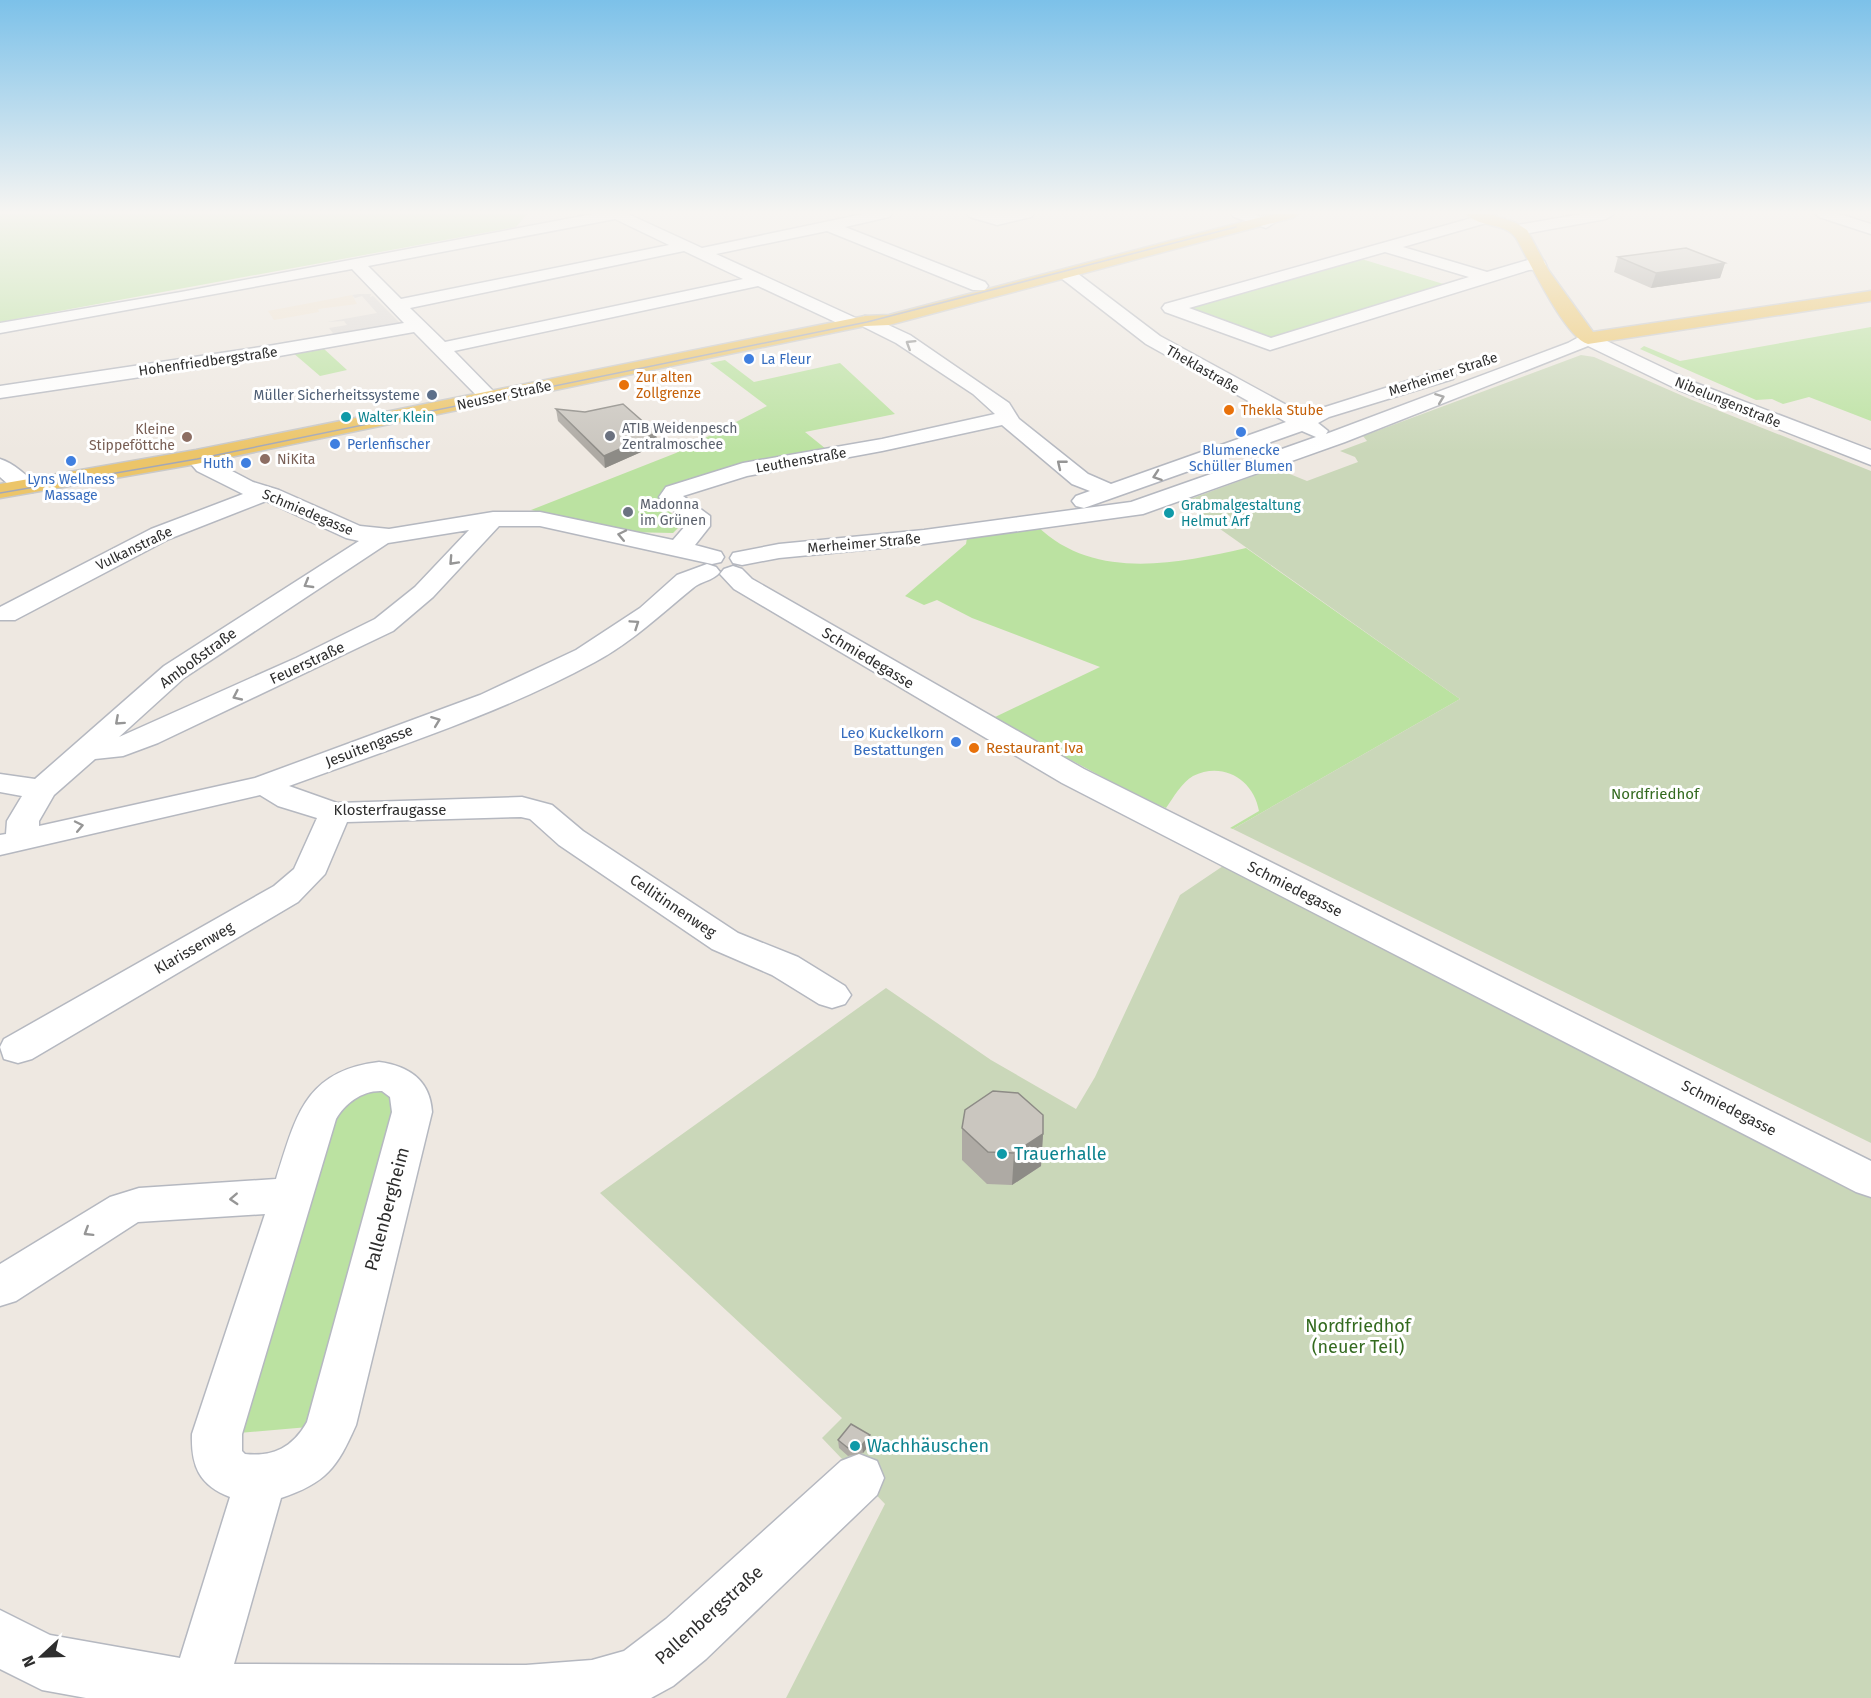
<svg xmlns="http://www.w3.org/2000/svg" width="1871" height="1698" font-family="'Fira Sans',sans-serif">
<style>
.education{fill:#efe3d2}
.green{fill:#bbe2a1}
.cemetery{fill:#cad7b9}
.plaza{fill:#dfdbd8}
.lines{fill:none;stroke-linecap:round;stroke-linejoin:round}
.minor-casing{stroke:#b5b8c0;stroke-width:3}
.major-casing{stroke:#c9c9c9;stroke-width:3}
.minor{fill:#fff;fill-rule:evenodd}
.major{fill:#ecc569;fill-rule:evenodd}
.tram{stroke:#a4a8b7;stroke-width:1.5}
.wall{fill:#aeaaa4}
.shaded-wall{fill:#8d8b86}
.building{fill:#cac6bf;stroke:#8d8b86;stroke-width:1.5}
.oneway{stroke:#969696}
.shop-dot{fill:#3f7fe0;stroke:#fff;stroke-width:2}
.food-dot{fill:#e8710a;stroke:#fff;stroke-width:2}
.service-dot{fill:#5c6f8a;stroke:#fff;stroke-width:2}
.culture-dot{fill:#0f9aa8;stroke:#fff;stroke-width:2}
.worship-dot{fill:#6b7280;stroke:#fff;stroke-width:2}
.education-dot{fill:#8d6e63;stroke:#fff;stroke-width:2}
.labels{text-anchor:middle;stroke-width:6;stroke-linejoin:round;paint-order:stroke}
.far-shop-label{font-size:14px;fill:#366cbe;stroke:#fff;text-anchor:start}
.far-street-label{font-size:14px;fill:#2e2e2e;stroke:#fff}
.far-food-label{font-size:14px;fill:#c56008;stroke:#fff;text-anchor:start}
.far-service-label{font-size:14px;fill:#4e5e75;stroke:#fff;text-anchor:end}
.far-culture-label{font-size:14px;fill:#0d838f;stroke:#fff;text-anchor:start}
.far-worship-label{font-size:14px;fill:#5b616d;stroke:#fff;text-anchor:start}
.far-education-label{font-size:14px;fill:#785e54;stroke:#fff;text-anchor:end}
.street-label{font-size:15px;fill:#2e2e2e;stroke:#fff}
.shop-label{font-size:15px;fill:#366cbe;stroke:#fff;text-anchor:end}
.food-label{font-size:15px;fill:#c56008;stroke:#fff;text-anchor:start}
.park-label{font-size:15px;fill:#336a1f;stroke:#fff}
.near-culture-label{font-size:18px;fill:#0d838f;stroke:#fff;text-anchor:start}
.near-street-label{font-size:18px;fill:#2e2e2e;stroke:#fff}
.near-park-label{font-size:18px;fill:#336a1f;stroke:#fff}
</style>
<rect width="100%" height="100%" fill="#eee8e1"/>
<path class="education" d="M352 295 357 304 318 309 319 312 274 320 268 311Z"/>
<path class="green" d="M0 214H527L516 227 0 322Z
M1355 257 1450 286 1276 341 1185 307Z
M1871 327V421L1809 397 1783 404 1772 399 1756 400 1640 349 1644 346 1680 361Z
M323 348 347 370 320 376 292 352Z
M725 360 754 382 840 363 895 414 805 432 826 449 662 492 658 497 661 504 680 521 678 528 673 533 626 532 531 510 676 453 767 406 710 363Z
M1037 526C1094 581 1176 564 1246 548L1460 699 1233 829 1230 828 1259 811C1254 780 1223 761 1193 776 1182 782 1173 798 1166 808L1145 800 993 718 1100 667 972 618 937 600 924 605 905 596 966 544 967 538Z
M366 1087 398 1095 320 1426 227 1434 324 1118Z"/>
<path class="cemetery" d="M1581 355 1594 357 1692 400 1871 471V1143L1233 829 1460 699 1182 502 1275 468 1307 481 1358 462 1355 457 1340 451 1367 441 1363 436Z
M1226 864 1871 1194V1698H786L885 1504 822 1438 842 1418 600 1193 886 988 991 1060 1076 1109 1095 1077 1180 895Z"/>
<path class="plaza" d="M359 294H371L370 297 373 296 400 323 342 334 333 333 329 328 347 325 344 321 327 322 377 313 362 296 355 298 352 295Z"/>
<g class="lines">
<defs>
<path id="minor" d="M593 214H628L702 248 863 214H892L889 217 845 227 985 282 988 286 985 290H973L827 231 716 254 858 319 865 316 871 317 910 335 1009 403 1019 419 1088 474 1111 484 1286 422 1146 344 1061 278 1059 274 1067 269 1073 270 1160 336 1303 414 1439 371 1446 369 1456 375 1453 379 1329 417 1318 423 1328 431 1326 434 1568 343 1588 332 1693 382 1871 450V465L1679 390 1588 346 1345 442 1143 514 924 544 779 558 742 565 733 563 730 558 733 553 779 544 924 530 1131 502 1316 437 1302 431 1084 508 1076 506 1072 501 1076 496 1090 491 1072 484 1002 425 882 451 747 476 683 496 710 516V526L695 545 721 552 724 557 721 562 712 564 540 526H499L433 597 393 631 158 743 123 756 95 759 54 795 39 821V826L255 778 480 695 576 650 640 608 677 575 707 564 716 567 720 572C713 581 701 581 693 588 661 614 632 642 595 662 498 715 392 748 289 786L337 803 522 797 552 805 583 831 738 933 798 957 845 986 851 995 845 1004 832 1008 819 1004 772 975 712 949 559 845 530 819 521 817 347 822 325 874 298 902 32 1059 18 1063 4 1059 0 1047 4 1039 274 886 294 869 317 818 278 806 260 795 0 855V835L6 834 7 821 22 796 0 792V774L35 779 164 666 359 541 346 538 266 501 169 539 15 620H0V607L151 529 243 494 197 471 185 457 188 452H204L213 461 253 482 279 490 360 526 389 529 493 512H540L673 540 686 525V519L665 505 659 497 666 487 743 463 882 439 995 414 973 394 896 343 860 325 852 328 846 327 758 286 454 351 499 397 496 401H482L414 332 268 358 0 398V386L268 346 404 323 352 269 0 333V323L181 292ZM615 219 669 245 401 299 368 266ZM684 251 743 279 445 342 410 308ZM469 530 415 587 375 619 296 658 119 737 184 678 388 543Z
M967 214H1034L1031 217 997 225 970 217Z
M1231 214H1254L1274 223 1266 228 1234 217Z
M1486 214 1493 215 1496 218 1493 221 1403 247 1487 272 1528 260 1544 261 1546 265 1544 269 1529 270 1270 350 1165 312 1162 308 1165 304ZM1385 252 1469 277 1271 338 1189 308Z
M1581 214H1614L1606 219 1518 235 1510 230 1518 225Z
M1816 214H1839L1871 224V234L1819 217Z
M0 459C13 463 29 476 36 487L33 492H17L0 477Z
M733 566 742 569 752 579 1084 769 1871 1161V1197L1856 1192 1062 783 734 589 720 574 724 569Z
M379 1062C409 1066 430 1080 432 1112L356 1425C337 1468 326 1483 281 1498L234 1664 526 1665 592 1660 624 1651 666 1619 841 1461 859 1454 877 1461 884 1478 877 1495 706 1659 673 1686 651 1698H86L42 1690 0 1669V1610L50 1635 180 1658 230 1497C199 1485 191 1466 192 1434L265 1214 138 1222 16 1301 0 1306V1264L110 1197 139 1188 276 1179C296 1117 304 1071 379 1062ZM382 1091 390 1097 392 1112 307 1422C293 1447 274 1457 245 1454L242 1451V1434L336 1119C345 1103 363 1090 382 1091Z"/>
<path id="major" d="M1273 214H1298L1295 217 889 325 865 326 196 464 0 498V484L196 450 865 316 889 315Z
M1467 214H1490L1516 223 1527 230 1549 271 1593 332 1871 291V301L1588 344C1565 338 1529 260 1516 238 1505 222 1479 228 1467 214Z"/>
</defs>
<use href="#minor" class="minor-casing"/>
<use href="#major" class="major-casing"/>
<use href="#minor" class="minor"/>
<use href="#major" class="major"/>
<path class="tram" d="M0 493 197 459 867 322 1236 227"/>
</g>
<path class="wall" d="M1618 257 1725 263 1720 278 1651 288 1614 272Z
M556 409 656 433 657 445 605 468 558 421Z
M962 1128 1043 1134 1041 1166 1012 1185 987 1184 962 1160Z
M838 1440 871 1443 863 1453 848 1456 839 1448Z"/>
<path class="shaded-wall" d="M1725 263 1720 278 1651 288 1656 273Z
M656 433 657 445 605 468 604 456Z
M1043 1134 1041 1166 1012 1185 1014 1153Z
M870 1435 871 1443 863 1453 862 1445Z"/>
<path class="building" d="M1686 248 1725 263 1656 273 1618 257Z
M623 404 656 433 604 456 556 409 585 412Z
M993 1091 1018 1093 1043 1115V1134L1014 1153 988 1152 962 1128 965 1110Z
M851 1424 870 1435 862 1445 848 1448 838 1440Z"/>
<defs><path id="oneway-chevron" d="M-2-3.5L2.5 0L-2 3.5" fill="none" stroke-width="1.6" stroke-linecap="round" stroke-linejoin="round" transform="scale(1.5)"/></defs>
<g class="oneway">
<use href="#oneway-chevron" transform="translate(910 344) rotate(-148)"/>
<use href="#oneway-chevron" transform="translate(1440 398) rotate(-21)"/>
<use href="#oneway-chevron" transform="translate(1061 464) rotate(-141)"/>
<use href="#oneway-chevron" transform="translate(1157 476) rotate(161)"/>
<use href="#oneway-chevron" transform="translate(622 535) rotate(-168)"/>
<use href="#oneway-chevron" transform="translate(453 561) rotate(133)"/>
<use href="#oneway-chevron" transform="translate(308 584) rotate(150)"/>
<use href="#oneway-chevron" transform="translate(635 624) rotate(-34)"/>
<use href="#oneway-chevron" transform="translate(237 696) rotate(155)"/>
<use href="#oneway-chevron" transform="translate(119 721) rotate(138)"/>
<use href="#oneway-chevron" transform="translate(436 721) rotate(-21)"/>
<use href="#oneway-chevron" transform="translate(79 826) rotate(-12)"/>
<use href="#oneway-chevron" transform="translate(234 1199) rotate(177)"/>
<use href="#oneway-chevron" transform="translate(88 1232) rotate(148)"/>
</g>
<linearGradient id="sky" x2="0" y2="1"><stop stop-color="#7cc1e9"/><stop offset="0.47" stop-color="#f7f5f2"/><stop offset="1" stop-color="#f7f5f2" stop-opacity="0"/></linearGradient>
<rect width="1871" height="452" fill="url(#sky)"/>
<g class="shop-dot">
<circle cx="749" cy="359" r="6"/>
<circle cx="1241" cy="432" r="6"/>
<circle cx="335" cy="444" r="6"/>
<circle cx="71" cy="461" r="6"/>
<circle cx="246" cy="463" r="6"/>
<circle cx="956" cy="742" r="6"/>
</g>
<g class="food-dot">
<circle cx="624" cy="385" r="6"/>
<circle cx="1229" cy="410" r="6"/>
<circle cx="974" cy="748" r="6"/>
</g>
<circle class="service-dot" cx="432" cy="395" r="6"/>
<g class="culture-dot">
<circle cx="346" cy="417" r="6"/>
<circle cx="1169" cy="513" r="6"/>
<circle cx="1002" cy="1154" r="6"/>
<circle cx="855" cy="1446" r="6"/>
</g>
<g class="worship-dot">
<circle cx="610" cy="436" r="6"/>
<circle cx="628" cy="512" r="6"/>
</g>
<g class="education-dot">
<circle cx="187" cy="437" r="6"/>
<circle cx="265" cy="459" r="6"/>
</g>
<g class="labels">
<g class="far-shop-label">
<text x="761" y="364">La Fleur</text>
<text x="347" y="449">Perlenfischer</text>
<text x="1241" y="455" text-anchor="middle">Blumenecke<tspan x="1241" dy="16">Schüller Blumen</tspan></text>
<text x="234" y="468" text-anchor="end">Huth</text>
<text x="71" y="484" text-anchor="middle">Lyns Wellness<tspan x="71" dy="16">Massage</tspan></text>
</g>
<g class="far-street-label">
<text transform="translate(208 361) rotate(-8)" y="5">Hohenfriedbergstraße</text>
<text transform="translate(1203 369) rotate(30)" y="5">Theklastraße</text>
<text transform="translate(1443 374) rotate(-18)" y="5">Merheimer Straße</text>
<text transform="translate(504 395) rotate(-12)" y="5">Neusser Straße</text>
<text transform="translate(1728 402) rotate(22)" y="5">Nibelungenstraße</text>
<text transform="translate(801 460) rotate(-10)" y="5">Leuthenstraße</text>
<text transform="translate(308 512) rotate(23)" y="5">Schmiedegasse</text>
<text transform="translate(864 543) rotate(-5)" y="5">Merheimer Straße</text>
<text transform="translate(134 548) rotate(-26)" y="5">Vulkanstraße</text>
</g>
<g class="far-food-label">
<text x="636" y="382">Zur alten<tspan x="636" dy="16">Zollgrenze</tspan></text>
<text x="1241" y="415">Thekla Stube</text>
</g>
<g class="far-service-label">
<text x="420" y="400">Müller Sicherheitssysteme</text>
</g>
<g class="far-culture-label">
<text x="358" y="422">Walter Klein</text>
<text x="1181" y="510">Grabmalgestaltung<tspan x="1181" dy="16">Helmut Arf</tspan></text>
</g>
<g class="far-worship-label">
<text x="622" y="433">ATIB Weidenpesch<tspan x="622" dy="16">Zentralmoschee</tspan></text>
<text x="640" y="509">Madonna<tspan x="640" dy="16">im Grünen</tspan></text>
</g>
<g class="far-education-label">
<text x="175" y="434">Kleine<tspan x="175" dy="16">Stippeföttche</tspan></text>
<text x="277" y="464" text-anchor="start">NiKita</text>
</g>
<g class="street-label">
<text transform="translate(198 658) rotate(-36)" y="5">Amboßstraße</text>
<text transform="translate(868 658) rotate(31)" y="5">Schmiedegasse</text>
<text transform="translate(307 663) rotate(-25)" y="5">Feuerstraße</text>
<text transform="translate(369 746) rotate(-21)" y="5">Jesuitengasse</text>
<text x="390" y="815">Klosterfraugasse</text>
<text transform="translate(1295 889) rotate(27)" y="5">Schmiedegasse</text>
<text transform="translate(673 906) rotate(34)" y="5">Cellitinnenweg</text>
<text transform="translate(194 948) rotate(-30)" y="5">Klarissenweg</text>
<text transform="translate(1729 1108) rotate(27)" y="5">Schmiedegasse</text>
</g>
<g class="shop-label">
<text x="944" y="738">Leo Kuckelkorn<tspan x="944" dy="17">Bestattungen</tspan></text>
</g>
<g class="food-label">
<text x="986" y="753">Restaurant Iva</text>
</g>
<g class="park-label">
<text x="1655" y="799">Nordfriedhof</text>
</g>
<g class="near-culture-label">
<text x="1014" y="1160">Trauerhalle</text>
<text x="867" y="1452">Wachhäuschen</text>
</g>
<g class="near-street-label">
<text transform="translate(387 1209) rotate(-75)" y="6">Pallenbergheim</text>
<text transform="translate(709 1615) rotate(-42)" y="6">Pallenbergstraße</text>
</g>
<g class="near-park-label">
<text x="1358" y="1332">Nordfriedhof<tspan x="1358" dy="21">(neuer Teil)</tspan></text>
</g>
</g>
<g transform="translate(42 1656) rotate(248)" stroke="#ffffff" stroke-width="4.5" paint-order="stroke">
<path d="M0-4.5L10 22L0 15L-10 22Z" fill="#2e2e2e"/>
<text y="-9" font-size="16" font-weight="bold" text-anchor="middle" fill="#2e2e2e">N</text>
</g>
</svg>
